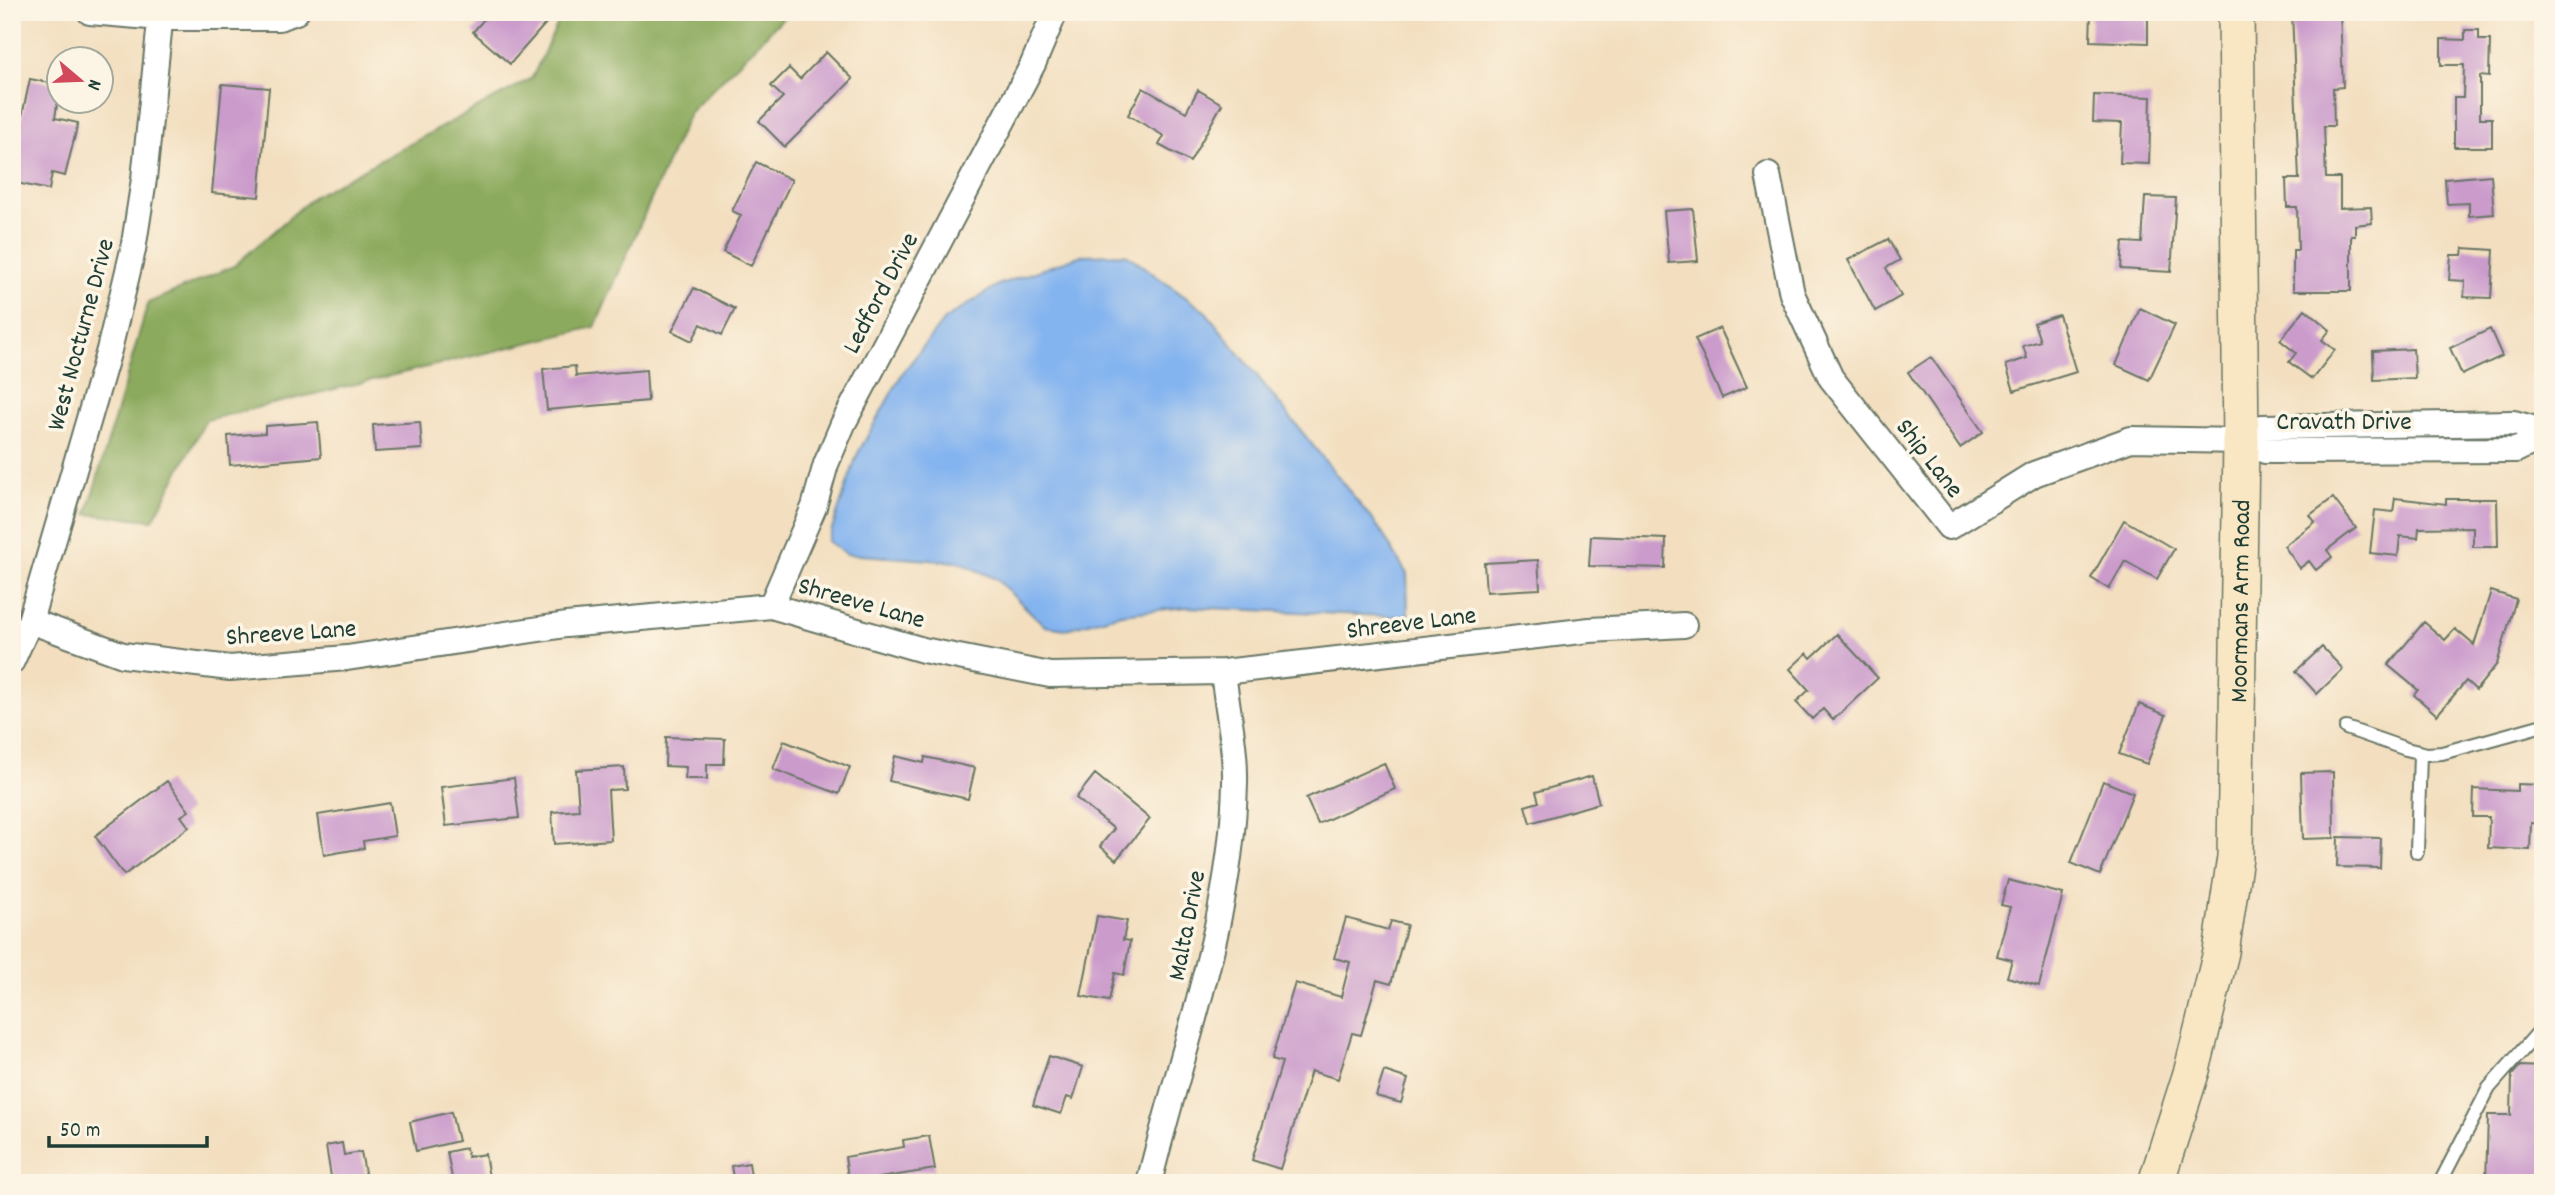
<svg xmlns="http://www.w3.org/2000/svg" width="2555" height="1195" font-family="Dekko,sans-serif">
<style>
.forest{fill:#8caa5d;stroke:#567448;stroke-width:2}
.water{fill:#84b4ef;stroke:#527892;stroke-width:2}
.building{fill:#cb9bcc}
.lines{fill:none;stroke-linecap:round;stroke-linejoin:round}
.lane-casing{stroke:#697665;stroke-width:16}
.street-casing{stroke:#697665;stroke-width:28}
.secondary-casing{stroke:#697665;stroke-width:38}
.lane{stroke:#fff;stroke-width:12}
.street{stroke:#fff;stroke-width:24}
.secondary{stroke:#f9e7c3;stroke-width:35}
.labels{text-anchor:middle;stroke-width:7;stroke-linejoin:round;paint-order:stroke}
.street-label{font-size:26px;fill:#1f3d34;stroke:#fcf5e5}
</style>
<rect width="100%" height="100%" fill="#fcf5e5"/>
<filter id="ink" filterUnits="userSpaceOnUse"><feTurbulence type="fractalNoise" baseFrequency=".0143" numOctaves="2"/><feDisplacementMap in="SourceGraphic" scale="14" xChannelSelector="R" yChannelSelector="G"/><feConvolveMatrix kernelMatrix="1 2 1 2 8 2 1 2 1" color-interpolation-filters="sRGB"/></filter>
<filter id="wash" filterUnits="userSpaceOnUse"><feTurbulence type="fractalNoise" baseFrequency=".00686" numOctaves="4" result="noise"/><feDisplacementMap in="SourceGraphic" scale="28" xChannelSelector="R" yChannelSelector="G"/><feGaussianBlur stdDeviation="1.57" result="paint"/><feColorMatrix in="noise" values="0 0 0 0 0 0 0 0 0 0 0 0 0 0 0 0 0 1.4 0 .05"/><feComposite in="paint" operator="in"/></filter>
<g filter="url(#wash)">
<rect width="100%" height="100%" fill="#f3dfc0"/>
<path class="forest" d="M563 12H789L689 113 595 327 206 420 153 520 87 514 148 303 234 266 314 196 532 78Z"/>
<path class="water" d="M1126 254 1206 312 1379 528 1407 574 1408 617 1186 607 1121 614 1066 629 1045 626 996 579 959 562 846 554 828 541 857 455 902 374 944 320 998 285 1082 255Z"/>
<g id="blocks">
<path class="building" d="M490 12H536L547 22 510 64 473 32Z
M2292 12H2340L2343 87 2333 88 2334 126H2324L2326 178H2340V208L2371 207 2372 223 2355 225V236H2351V291H2293V250H2298L2297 207H2287L2286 179H2299Z
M2091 13 2148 15V43L2090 41Z
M2465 30H2479V40H2490L2489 77 2480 76V118H2492V147H2454V98H2463L2464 65H2441V39L2465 40Z
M826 52 853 79 785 147 759 121 783 97 771 86 789 68 800 79Z
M30 79 60 85 55 118 78 123 65 176 52 173 49 190 12 182V148H15Z
M222 84 269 88 259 197 212 193Z
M1143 88 1186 112 1198 90 1222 104 1190 162 1159 145 1164 136 1128 115Z
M2094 95 2151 97 2149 164 2120 163 2122 123 2093 122Z
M756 162 792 180 751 266 723 252 741 215 732 211Z
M2491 175 2494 214 2469 216V203L2447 204 2445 179Z
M2145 197 2176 198 2171 272 2121 269 2123 242 2142 243Z
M1693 209 1698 261 1669 263 1664 211Z
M1888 239 1900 260 1886 268 1901 296 1875 311 1848 260Z
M2463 248 2494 250 2491 298 2464 297 2465 281 2449 280 2451 255H2462Z
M694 288 735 309 722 335 701 324 692 341 672 331Z
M2140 308 2175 325 2149 380 2116 365Z
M2305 309 2330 330 2322 340 2335 350 2312 379 2289 362 2296 353 2280 340Z
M2059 315 2076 372 2014 391 2006 365 2027 358 2023 346 2040 341 2034 323Z
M1720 328 1747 387 1722 398 1695 339Z
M2490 329 2502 356 2462 375 2450 348Z
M2413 349 2415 378 2374 380 2373 351Z
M1931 357 1983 432 1960 448 1908 372Z
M575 366 576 376 646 370 648 401 547 410 543 369Z
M318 422 321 457 230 465 228 436 265 433V426Z
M420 422 422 449 375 452 373 425Z
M2333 498 2356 528 2327 550 2332 557 2316 570 2309 561 2300 568 2284 546 2315 522 2310 515Z
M2395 498 2446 504V499H2497L2498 547H2473V527L2419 528 2418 538 2400 536 2398 556 2370 553 2375 510 2393 512Z
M2124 520 2174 549 2157 579 2125 561 2109 589 2091 578Z
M1591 536 1666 539 1665 568 1589 566Z
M1538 560 1540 589 1486 592 1484 563Z
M2491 591 2516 599 2497 664 2476 690 2466 681 2437 715 2414 695 2418 690 2388 665 2424 622 2445 640 2455 629 2474 645Z
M1837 634 1878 678 1833 720 1823 709 1812 719 1796 702 1809 690 1790 669 1807 653 1811 658Z
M2322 647 2343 669 2317 694 2296 671Z
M2139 704 2166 715 2147 764 2119 754Z
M666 737 725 739 724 764H707V779H685L686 767 665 766Z
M784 741 850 767 839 794 773 769Z
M895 756 924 763 925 757 975 768 968 799 889 781Z
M1384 763 1395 789 1318 824 1306 798Z
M624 767 625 789 608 790 611 840 554 844 552 812 579 810 576 770Z
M2333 772 2334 838 2303 839 2301 773Z
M1095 774 1150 819 1116 860 1100 846 1114 829 1076 798Z
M1592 776 1599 803 1530 823 1525 806 1539 802 1536 792Z
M514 778 519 818 446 826 441 787Z
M167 781 189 811 181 816 189 827 124 875 95 836Z
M2103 781 2133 793 2100 875 2071 863Z
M2517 784 2543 785V824L2531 823 2530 850 2488 848 2489 817H2473L2474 789 2517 791Z
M390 803 395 836 363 841 364 848 324 855 318 815Z
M2338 837 2381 838 2380 868 2337 867Z
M2008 880 2063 894 2039 986 2007 977 2012 960 1997 956 2010 907 2001 905Z
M1097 916 1127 921 1123 940 1130 941 1124 975 1115 973 1109 1001 1081 996Z
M1346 918 1388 930 1391 921 1407 925 1391 984 1377 980 1361 1035 1352 1033 1338 1079 1311 1071 1280 1169 1252 1160 1282 1062 1272 1059 1295 983 1341 997 1350 962 1334 958Z
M1049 1056 1083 1067 1073 1099 1067 1097 1061 1114 1033 1105Z
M2520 1066 2543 1067V1183H2486L2488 1115H2511L2512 1075Z
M1384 1071 1408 1079 1401 1103 1376 1096Z
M451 1112 458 1141 416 1151 410 1122Z
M929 1136 935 1169 849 1183 845 1157 904 1147 903 1140Z
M342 1143 344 1155 361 1152 367 1183H332L326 1146Z
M466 1148 468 1157 485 1154 490 1183H453L447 1152Z
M749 1163 752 1183H734L731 1166Z"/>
</g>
</g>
<g filter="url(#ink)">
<use href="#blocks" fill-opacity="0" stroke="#697665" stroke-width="2"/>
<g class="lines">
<defs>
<path id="lane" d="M2346 728 2406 749 2427 754 2442 753 2543 725
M2417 852 2420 753
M2440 1183 2489 1088 2543 1027"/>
<path id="street" d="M90 12 161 18H279L296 12
M1768 175 1792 294 1831 378 1949 527 2034 474 2131 439 2241 441 2265 451 2516 450 2543 437
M2241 441 2262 427 2514 423 2543 431
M771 606 814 507 826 464 843 424 1033 64 1055 12
M30 621 123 655 230 668 347 658 566 625 771 606 923 650 1050 675 1223 672 1590 630 1684 625
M12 661 30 621 109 350 133 250 144 179 161 12
M1149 1183C1181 1050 1232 922 1235 783 1236 747 1227 708 1223 672"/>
<g id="secondary">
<path id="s1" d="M2156 1183 2192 1070 2221 952 2235 857 2241 441 2236 12"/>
</g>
</defs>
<use href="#lane" class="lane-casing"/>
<use href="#street" class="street-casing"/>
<use href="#secondary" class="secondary-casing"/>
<use href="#lane" class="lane"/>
<use href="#street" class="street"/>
<use href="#secondary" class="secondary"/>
</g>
</g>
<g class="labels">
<g class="street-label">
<text transform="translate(879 292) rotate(-62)" y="9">Ledford Drive</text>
<text transform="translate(79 334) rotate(-75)" y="9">West Nocturne Drive</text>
<text x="2344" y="429">Cravath Drive</text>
<text transform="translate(1931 457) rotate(52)" y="9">Ship Lane</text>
<text transform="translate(862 601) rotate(16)" y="9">Shreeve Lane</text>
<text dy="9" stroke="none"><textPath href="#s1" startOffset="592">Moormans Arm Road</textPath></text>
<text transform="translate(1411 621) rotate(-7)" y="9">Shreeve Lane</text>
<text transform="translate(291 631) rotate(-4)" y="9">Shreeve Lane</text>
<text transform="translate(1185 925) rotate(-79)" y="9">Malta Drive</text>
</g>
</g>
<rect width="2555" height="1195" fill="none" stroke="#fcf5e5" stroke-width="42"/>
<g transform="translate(80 80) rotate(109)"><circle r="33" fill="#fcf5e5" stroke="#a4ab9e" stroke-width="2"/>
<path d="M0-5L12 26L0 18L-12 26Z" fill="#d1495b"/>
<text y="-10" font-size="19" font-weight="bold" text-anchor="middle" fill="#1f3d34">N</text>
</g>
<path d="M49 1136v10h158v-10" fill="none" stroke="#1f3d34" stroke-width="3.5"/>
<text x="60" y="1136" font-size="21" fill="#1f3d34" stroke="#fcf5e5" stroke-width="5" paint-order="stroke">50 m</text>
</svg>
